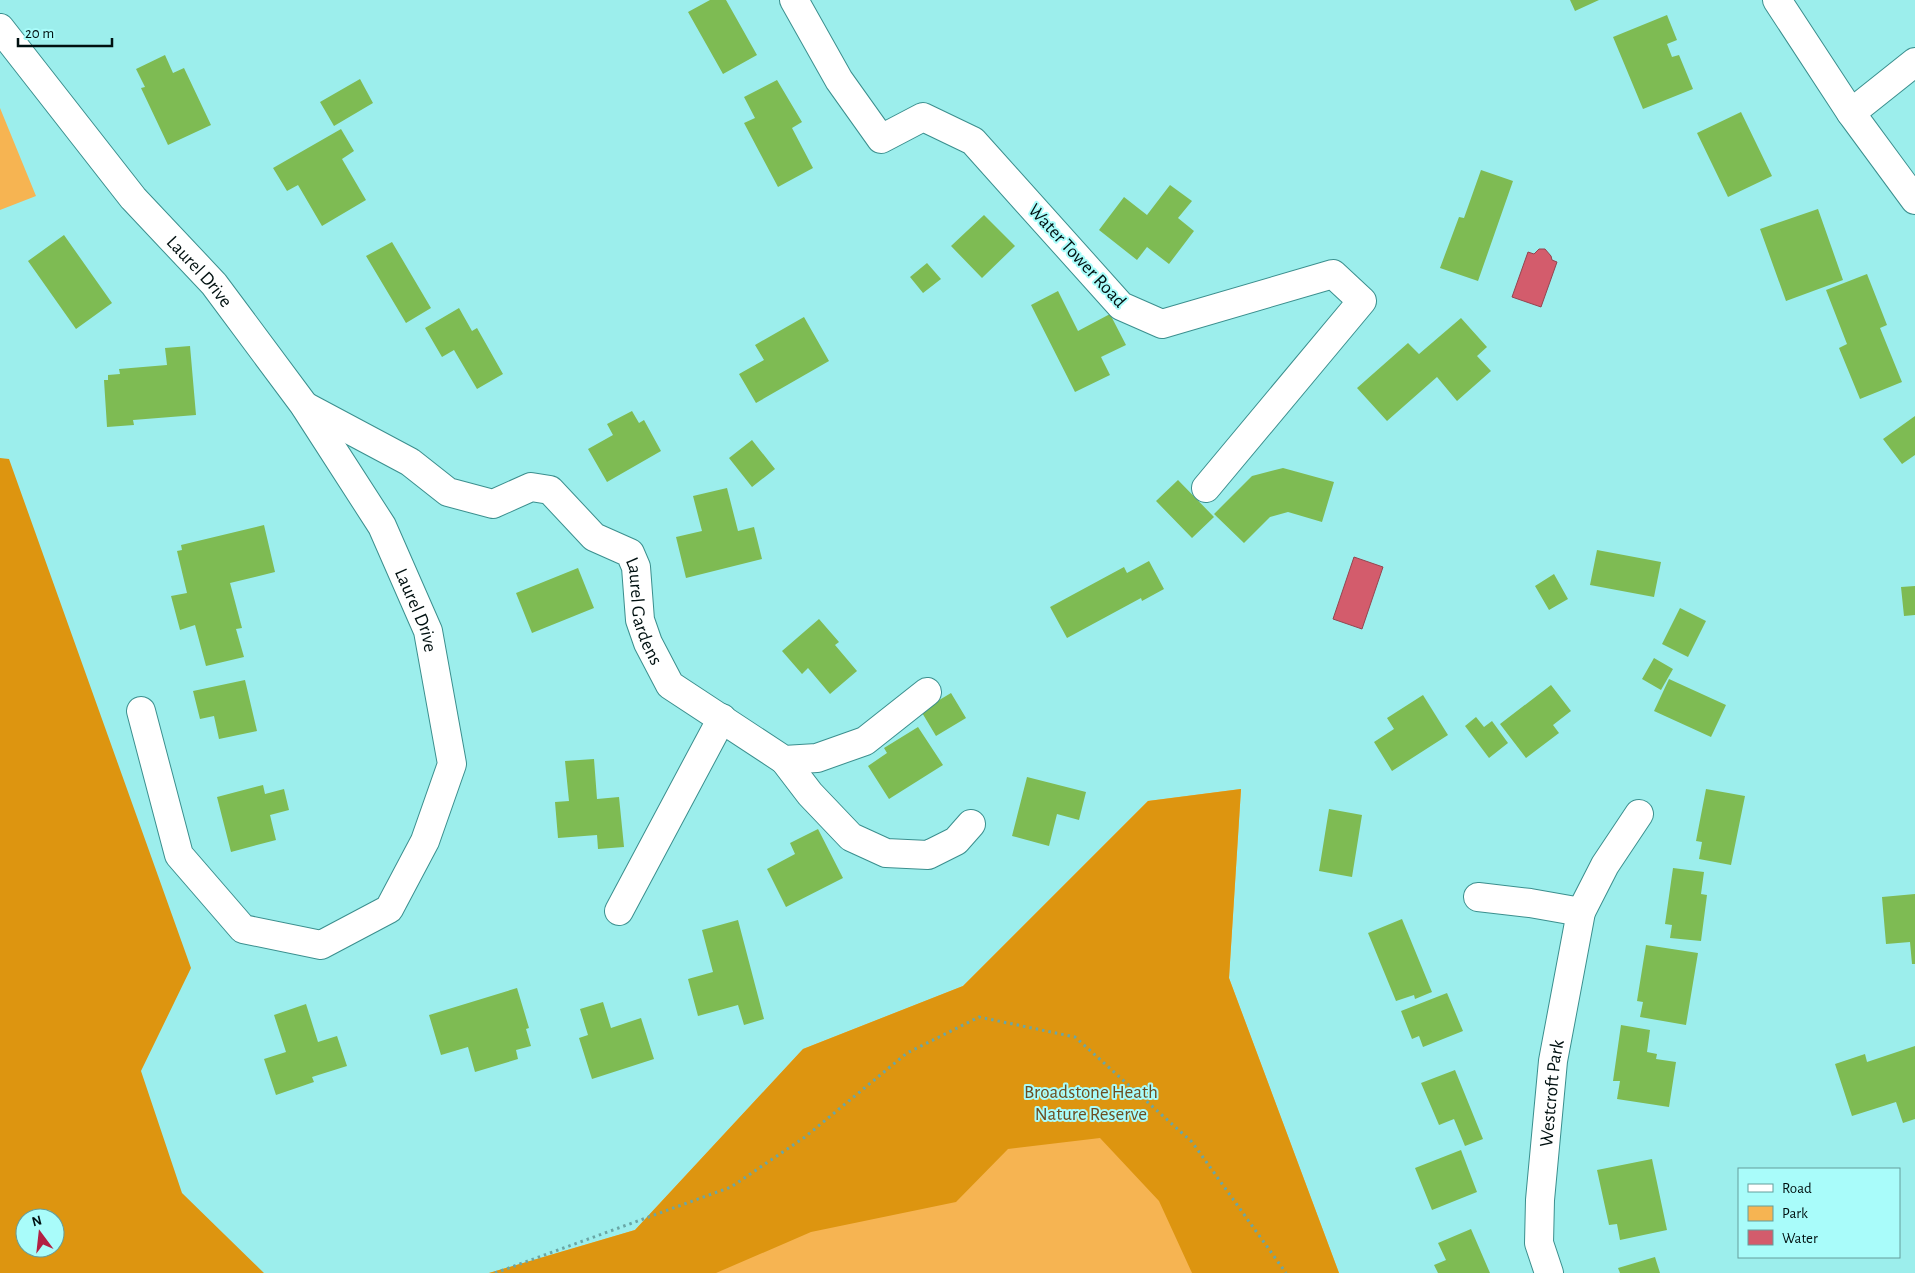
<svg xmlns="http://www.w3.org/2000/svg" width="1915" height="1273" font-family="'Alegreya Sans',sans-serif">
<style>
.green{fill:#f6b452}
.forest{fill:#dd9510;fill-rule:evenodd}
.water{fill:#d35c6c;stroke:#944550}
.building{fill:#7ebb53}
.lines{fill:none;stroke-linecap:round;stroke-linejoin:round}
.minor-casing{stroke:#3b8f8e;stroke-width:30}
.path{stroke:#6aa6a5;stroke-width:3;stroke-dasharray:2.5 4;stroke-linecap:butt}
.minor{stroke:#fff;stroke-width:28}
.labels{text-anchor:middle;stroke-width:4;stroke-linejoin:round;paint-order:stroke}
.street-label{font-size:19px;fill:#001010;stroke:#a9fcfa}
.park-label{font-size:19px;fill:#6c4e22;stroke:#a9fcfa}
</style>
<rect width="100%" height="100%" fill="#9ceeec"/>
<path class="green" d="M0 108 36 196 0 210Z
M1241 789 1229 978 1339 1273H489L635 1230 803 1049 963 986 1148 801Z"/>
<path class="forest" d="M0 458 9 459 191 968 141 1071 182 1193 264 1273H0ZM25 1218H55V1248H25Z
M1241 789 1229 978 1339 1273H1192L1159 1201 1100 1138 1008 1149 956 1202 811 1232 716 1273H489L635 1230 803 1049 963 986 1148 801Z"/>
<path class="water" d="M1539 249H1545L1551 256 1552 260 1557 262 1541 307 1512 297 1528 252 1534 254Z
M1354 557 1383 567 1362 629 1333 619Z"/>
<path class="building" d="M710 0H726L757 55 723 74 688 12Z
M1570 0H1599L1575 11Z
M1667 15 1677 40 1667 44 1672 57 1679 55 1693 89 1643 109 1613 37Z
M165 55 173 73 184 68 211 125 168 145 141 88 145 87 136 69Z
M360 79 373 103 334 126 320 102Z
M777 80 802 122 792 128 813 168 778 187 744 123 755 118 744 97Z
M1741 112 1772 176 1728 197 1697 133Z
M341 129 354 151 342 159 366 200 322 226 298 185 287 191 273 168Z
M1481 170 1513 181 1478 281 1440 268 1459 217 1464 218Z
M1170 185 1192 201 1178 218 1194 231 1169 264 1147 247 1137 260 1099 230 1124 197 1147 215Z
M1818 209 1843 280 1786 301 1760 229Z
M984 215 1015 246 982 278 951 246Z
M64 235 112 303 76 329 28 261Z
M392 242 431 308 406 323 366 256Z
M927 263 941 279 923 293 910 277Z
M1867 274 1887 325 1880 328 1902 382 1860 399 1839 348 1847 344 1826 290Z
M1058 291 1078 331 1110 314 1126 345 1101 357 1110 375 1075 392 1031 305Z
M459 308 472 331 477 328 503 374 477 389 454 350 442 357 425 328Z
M804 317 829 361 756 403 739 374 764 360 755 345Z
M1461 318 1487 347 1477 356 1491 371 1457 401 1437 377 1387 421 1357 388 1408 343 1419 354Z
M190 346 196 415 133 420 134 425 107 427 104 380H108V375L120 374 119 369 167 365 165 348Z
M632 411 639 423 644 420 661 451 607 482 588 449 613 435 607 424Z
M1915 416V455L1902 464 1883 439Z
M752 440 775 469 752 487 729 458Z
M1283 468 1334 482 1322 522 1288 512 1270 517 1244 543 1214 514 1252 476Z
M1178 480 1214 517 1192 538 1156 501Z
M727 488 738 531 754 527 762 559 686 578 676 537 702 531 693 496Z
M264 525 275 572 230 583 242 628 236 629 244 657 206 666 195 625 180 630 171 596 187 593 177 551 182 550 181 545Z
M1597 550 1661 562 1654 597 1590 585Z
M1149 561 1164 589 1142 601 1141 598 1067 638 1050 607 1124 567 1127 573Z
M578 568 594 608 532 633 516 593Z
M1554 574 1568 599 1549 610 1535 586Z
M1915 586V615L1904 616 1901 587Z
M1680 608 1706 621 1688 657 1662 644Z
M819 619 839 642 835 645 857 671 830 694 808 668 802 674 782 651Z
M1654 658 1673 669 1661 690 1642 679Z
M1669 679 1726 705 1711 737 1654 711Z
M245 680 257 731 219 739 214 716 200 719 193 691Z
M1551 685 1571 711 1553 725 1559 733 1526 758 1500 724Z
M951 693 966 718 936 736 921 711Z
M1423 695 1448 735 1392 771 1374 742 1394 729 1387 718Z
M1476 717 1484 727 1492 721 1508 743 1489 758 1465 726Z
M918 727 943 765 889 799 868 766 887 753 884 748Z
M594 759 597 799 619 797 624 847 598 849 597 835 558 838 555 802 569 801 565 761Z
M1027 777 1086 792 1079 820 1057 814 1049 846 1012 836Z
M263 785 265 794 284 789 289 810 270 815 276 840 231 852 217 797Z
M1706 789 1745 796 1731 865 1699 859 1702 842 1696 841Z
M1329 809 1362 815 1352 877 1319 871Z
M818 829 843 878 786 907 767 869 795 854 790 843Z
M1673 868 1704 872 1701 894 1707 895 1701 941 1670 938 1672 925 1665 924Z
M1915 894V964H1912L1910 942 1886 944 1882 897Z
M1402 919 1432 992 1415 999 1414 995 1396 1001 1368 933Z
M738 920 764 1019 744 1025 738 1005 698 1016 688 979 713 972 702 930Z
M1646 945 1698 953 1686 1025 1640 1017 1643 1002 1637 1001Z
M517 988 529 1028 526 1029 531 1046 516 1050 518 1059 475 1072 468 1047 441 1055 429 1015Z
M1447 993 1463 1031 1423 1047 1419 1036 1412 1039 1401 1011Z
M603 1002 611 1028 641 1018 654 1059 592 1079 579 1038 588 1035 580 1009Z
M306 1004 318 1042 337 1036 347 1066 312 1077 314 1082 276 1095 264 1059 286 1052 274 1015Z
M1621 1025 1650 1030 1647 1052 1657 1054 1656 1059 1676 1062 1669 1107 1617 1099 1620 1081H1613Z
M1915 1046V1119L1903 1123 1896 1102 1852 1116 1835 1064 1865 1054 1867 1062Z
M1455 1070 1483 1139 1465 1146 1454 1119 1439 1125 1421 1083Z
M1461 1150 1477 1192 1432 1210 1415 1168Z
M1652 1159 1667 1230 1620 1240 1617 1224 1609 1225 1597 1170Z
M1471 1229 1490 1273H1438L1434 1265 1446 1260 1438 1243Z
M1655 1257 1660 1273H1620L1618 1268Z"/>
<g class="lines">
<defs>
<g id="minor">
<path d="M794 0 839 80 881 139 923 117 973 141 1121 306 1162 324 1333 274 1362 301 1206 488"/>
<path d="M1777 0 1851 113 1915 200"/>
<path id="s1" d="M0 28 133 198 214 284 304 405 382 526 428 631 452 764 425 841 389 909 321 945 243 929 179 855 141 711"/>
<path d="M1851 113 1915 62"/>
<path id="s2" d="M305 406 410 462 448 492 493 504 531 487 550 490 594 537 630 553 636 567 640 620 648 643 670 685 784 760 817 758 865 741 927 692"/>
<path d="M784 760 810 794 851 837 886 853 928 855 956 841 971 824"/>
<path d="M1478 897 1530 903 1581 912"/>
<path d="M619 911 722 718"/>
<path id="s3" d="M1549 1273 1539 1243 1540 1200 1553 1061 1581 912 1605 865 1639 814"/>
</g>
</defs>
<use href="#minor" class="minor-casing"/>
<path class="path" d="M495 1273 731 1187 805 1137 907 1053 979 1017 1075 1037 1192 1142 1286 1273"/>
<use href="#minor" class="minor"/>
</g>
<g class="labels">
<g class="street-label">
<text transform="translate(1078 255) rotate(47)" y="7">Water Tower Road</text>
<text dy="7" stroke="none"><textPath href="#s1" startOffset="315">Laurel Drive</textPath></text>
<text dy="7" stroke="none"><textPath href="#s1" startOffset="720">Laurel Drive</textPath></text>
<text dy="7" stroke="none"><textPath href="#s2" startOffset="439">Laurel Gardens</textPath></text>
<text dy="7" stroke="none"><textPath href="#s3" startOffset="182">Westcroft Park</textPath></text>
</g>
<g class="park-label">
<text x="1091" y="1098">Broadstone Heath<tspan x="1091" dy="22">Nature Reserve</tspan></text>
</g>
</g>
<rect x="1738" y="1168" width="162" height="90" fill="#a9fcfa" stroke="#659e9c"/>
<rect x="1748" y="1184" width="25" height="8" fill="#ffffff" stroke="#659e9c"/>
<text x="1782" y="1193" font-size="15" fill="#001010">Road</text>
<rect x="1748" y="1206" width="25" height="15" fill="#f6b452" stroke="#659e9c"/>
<text x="1782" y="1218" font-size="15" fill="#001010">Park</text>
<rect x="1748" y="1230" width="25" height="15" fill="#d35c6c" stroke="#659e9c"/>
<text x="1782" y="1243" font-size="15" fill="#001010">Water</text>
<g transform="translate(40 1233) rotate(345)"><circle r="24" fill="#a9fcfa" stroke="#659e9c"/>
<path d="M0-4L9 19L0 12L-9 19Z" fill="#b21f43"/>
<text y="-8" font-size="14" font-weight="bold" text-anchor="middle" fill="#001010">N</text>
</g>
<path d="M18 38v8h94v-8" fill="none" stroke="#001010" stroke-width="2.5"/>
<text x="25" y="38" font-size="15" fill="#001010" stroke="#a9fcfa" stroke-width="4" paint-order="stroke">20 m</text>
</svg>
